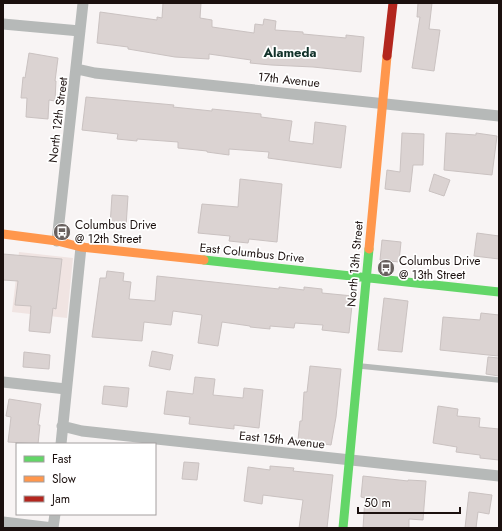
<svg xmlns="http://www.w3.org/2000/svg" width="502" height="531" font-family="Jost,sans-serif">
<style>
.built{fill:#f0e4e2}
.building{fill:#dbd3d2;stroke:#cac2c1}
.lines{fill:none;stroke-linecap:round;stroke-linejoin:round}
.lane{stroke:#b6b9b8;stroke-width:5.5}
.street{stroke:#b6b9b8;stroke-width:11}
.fast{stroke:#63d668;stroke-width:9}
.slow{stroke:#ff974d;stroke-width:9}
.jam{stroke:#b3261e;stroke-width:9}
.labels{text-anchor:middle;stroke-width:3.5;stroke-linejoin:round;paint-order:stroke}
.street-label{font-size:12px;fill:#1b100e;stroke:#fff}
.poi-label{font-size:12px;fill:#1b100e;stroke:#fff;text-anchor:start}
.neighbourhood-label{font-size:13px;font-weight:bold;fill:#12322a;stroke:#fff}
</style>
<rect width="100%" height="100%" fill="#f8f4f4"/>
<path class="built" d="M19 252 73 258 67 318 12 312Z"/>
<path class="building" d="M163 3H201L200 18 212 20V27L254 33 255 24 263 25 264 19 276 21 275 30 303 32V34L346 38V35L364 37 361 72 313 67 271 65 250 63 251 60 209 54V59L175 57 128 49V47L97 43 100 12 157 20V17L162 18Z
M418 3H432L429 29 440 30 434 71 412 68 420 17H417Z
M29 53 58 58 55 81H56L55 101 49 100 48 119 26 117 27 98H21L23 77 25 78Z
M86 97 174 105 173 107 212 111V109L261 114V117L292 121 289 141 313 144 315 122 346 126 341 168 268 158 269 152 229 149V155L207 152V151L178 148V142L137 139V141L117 139 118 134 82 130Z
M402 133 424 134 423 165H413L410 192 385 189 387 170 400 172Z
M446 133 476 135V133L497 136 492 175 444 170Z
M434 174 450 180 444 196 429 191Z
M240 179 282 184 277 242 249 239 248 243 229 241 230 236 198 233 202 204 238 207Z
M112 195 128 196 126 227 110 226Z
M477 233 499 236V259L474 256Z
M382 240 401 242 399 262 380 260Z
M3 254 62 259 56 309 53 308 50 333 29 331 31 306 15 305 18 281 3 280Z
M107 271 124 273 123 281 131 282 129 299 155 301 157 276 279 289V287L304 290V287L322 289V293L353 296 349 333 322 330 323 325 295 323 294 328 270 326V329L250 327V326L222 322 218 346 198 343 202 315 173 311 171 325 144 322 142 341 92 337 100 278H106Z
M384 298 408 301 402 352 378 350Z
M481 313 499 315V343L498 356 440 350 443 317 480 320Z
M152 351 173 355 170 370 149 366Z
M24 352 50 355 49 369 23 367Z
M488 357 499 358V376L486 374Z
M310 366 341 369 336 417 331 445 298 440 300 421H302L304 392H307Z
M195 377 215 379 213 395 243 398 244 388 263 390 259 428 234 425V429L189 424 190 417 164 414 167 391 193 394Z
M104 386 129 388 127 407 102 404Z
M9 399 41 404 38 425H40L38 444 8 442 11 417 6 416Z
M438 406 458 409 457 416 480 418 479 427 499 429V460L480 458V455L456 452 457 447 433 443Z
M184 462 199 463 197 480 182 479Z
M270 466 294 468 293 471 333 475 327 528H299L303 500 263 495 262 504 244 501 248 467 270 470Z
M363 476 408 481V480L426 481 423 520 409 519V528H363L365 498 361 497Z
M469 492 492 495 489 514 478 512 476 528H465Z"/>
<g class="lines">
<path class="lane" d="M360 366 499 380"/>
<path class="street" d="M3 24 80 31
M77 69 95 73 499 116
M57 241 83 3
M3 382 66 389
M62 426 82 431 499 476
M61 444 81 247
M3 522 53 528
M53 528 55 514"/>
<path class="fast" d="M204 260 499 292
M343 528 369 249"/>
<path class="slow" d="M3 234 57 241 81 247 204 260
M369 249 387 56"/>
<path class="jam" d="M387 56 393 3"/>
</g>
<defs>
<symbol id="bus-disc" viewBox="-11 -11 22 22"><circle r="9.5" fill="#68605e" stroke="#fff"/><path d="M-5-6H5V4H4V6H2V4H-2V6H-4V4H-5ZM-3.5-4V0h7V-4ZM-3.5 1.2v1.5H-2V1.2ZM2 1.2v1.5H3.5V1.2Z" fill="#fff"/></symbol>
</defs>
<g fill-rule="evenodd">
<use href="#bus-disc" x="52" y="222" width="20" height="20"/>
<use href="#bus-disc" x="376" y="258" width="20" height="20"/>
</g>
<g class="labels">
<g class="street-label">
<text transform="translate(289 80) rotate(6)" y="4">17th Avenue</text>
<text transform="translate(58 120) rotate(-83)" y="4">North 12th Street</text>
<text transform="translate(252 253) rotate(6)" y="4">East Columbus Drive</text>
<text transform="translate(355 264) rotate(-85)" y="4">North 13th Street</text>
<text transform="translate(282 440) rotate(6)" y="4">East 15th Avenue</text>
</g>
<g class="poi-label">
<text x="75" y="229">Columbus Drive<tspan x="75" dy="14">@ 12th Street</tspan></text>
<text x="399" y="265">Columbus Drive<tspan x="399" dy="14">@ 13th Street</tspan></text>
</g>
<g class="neighbourhood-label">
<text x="290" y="57">Alameda</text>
</g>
</g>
<rect width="502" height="531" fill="none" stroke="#1b100e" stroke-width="8"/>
<rect x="16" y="443" width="140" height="72" fill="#ffffff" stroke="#a49f9f"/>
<rect x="24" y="456" width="20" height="6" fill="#63d668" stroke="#a49f9f"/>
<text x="52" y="463" font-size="12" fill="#1b100e">Fast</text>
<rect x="24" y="476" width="20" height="6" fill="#ff974d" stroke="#a49f9f"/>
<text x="52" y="483" font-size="12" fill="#1b100e">Slow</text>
<rect x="24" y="496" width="20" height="6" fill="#b3261e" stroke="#a49f9f"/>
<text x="52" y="503" font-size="12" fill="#1b100e">Jam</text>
<path d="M358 507v6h102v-6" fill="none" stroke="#1b100e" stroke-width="2"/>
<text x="364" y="507" font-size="12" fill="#1b100e" stroke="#ffffff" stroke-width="3" paint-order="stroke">50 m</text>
</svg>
